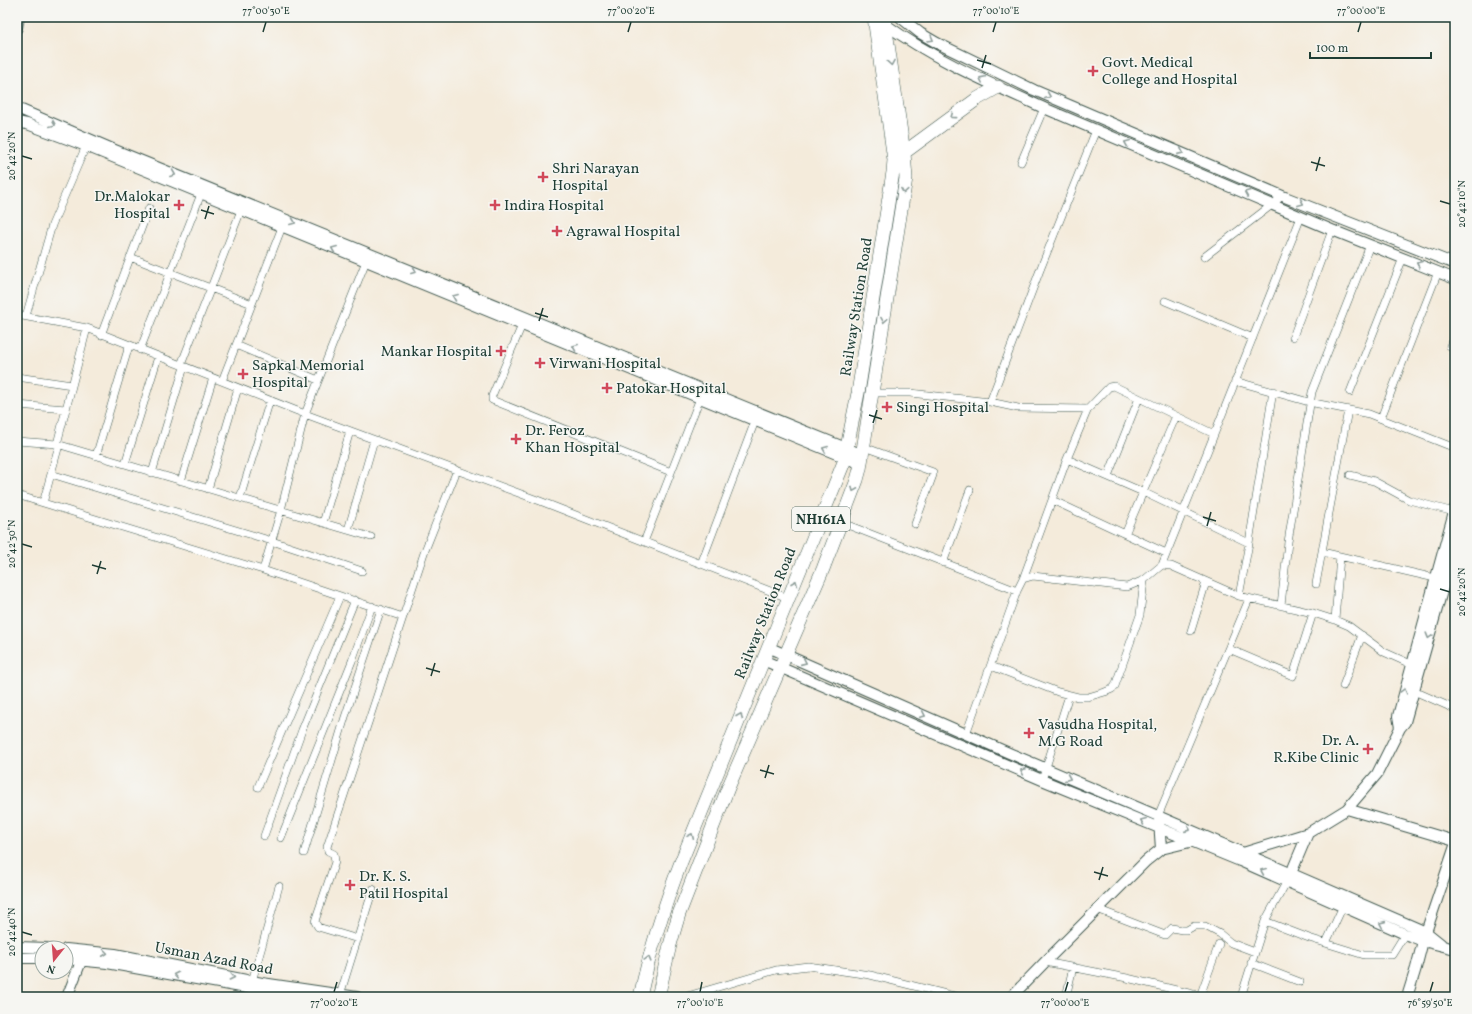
<svg xmlns="http://www.w3.org/2000/svg" width="1472" height="1014" font-family="Vollkorn,serif">
<style>
.lines{fill:none;stroke-linecap:round;stroke-linejoin:round}
.street-casing{stroke:#3f574d;stroke-width:8}
.secondary-casing{stroke:#3f574d;stroke-width:12}
.highway-casing{stroke:#3f574d;stroke-width:14}
.street{stroke:#fff;stroke-width:7}
.secondary{stroke:#fff;stroke-width:10}
.highway{stroke:#fff;stroke-width:13}
.oneway{stroke:#8f9e9a}
.ticks{fill:none;stroke:#1f3d34;stroke-width:1.5}
.poi-dot{fill:#d1495b;stroke:#f6f6f2;stroke-width:1.5}
.labels{text-anchor:middle;stroke-width:3;stroke-linejoin:round;paint-order:stroke}
.shield{fill:#f6f6f2;stroke:#60746d;stroke-width:1}
.shield-label{font-size:14px;font-weight:bold;fill:#1f3d34}
.poi-label{font-size:15px;fill:#1f3d34;stroke:#f6f6f2;text-anchor:start}
.street-label{font-size:15px;fill:#1f3d34;stroke:#f6f6f2}
.neatline{fill:none;stroke:#1f3d34;stroke-width:1.5}
.ticks-label{font-size:10px;text-anchor:middle;fill:#1f3d34}
</style>
<rect width="100%" height="100%" fill="#f6f6f2"/>
<filter id="ink" filterUnits="userSpaceOnUse"><feTurbulence type="fractalNoise" baseFrequency=".025" numOctaves="2"/><feDisplacementMap in="SourceGraphic" scale="8" xChannelSelector="R" yChannelSelector="G"/><feConvolveMatrix kernelMatrix="1 2 1 2 8 2 1 2 1" color-interpolation-filters="sRGB"/></filter>
<filter id="wash" filterUnits="userSpaceOnUse"><feTurbulence type="fractalNoise" baseFrequency=".012" numOctaves="4" result="noise"/><feDisplacementMap in="SourceGraphic" scale="16" xChannelSelector="R" yChannelSelector="G"/><feGaussianBlur stdDeviation="0.9" result="paint"/><feColorMatrix in="noise" values="0 0 0 0 0 0 0 0 0 0 0 0 0 0 0 0 0 1.4 0 .05"/><feComposite in="paint" operator="in"/></filter>
<g filter="url(#wash)">
<rect width="100%" height="100%" fill="#f4ebdb"/>
</g>
<g filter="url(#ink)">
<g class="lines">
<defs>
<path id="street" d="M1021 162 1044 108
M130 257 252 304
M1204 257 1273 204 1282 196
M1165 301 1253 338
M17 315 87 328 305 414 540 501 788 598
M26 316 52 225 86 146
M522 325 492 396V400L671 472
M101 335 149 208
M1293 337 1332 230
M236 345 318 380
M1450 346 1455 333
M140 350 201 194
M181 365 243 205
M17 377 72 385
M222 381 282 227
M1235 381 1309 402 1369 414 1455 448
M1350 392 1403 258
M872 393H910L990 402 1018 408 1088 409
M990 402 1040 270 1096 130
M17 405 66 409
M1381 418 1438 272
M17 441 57 444 371 537
M57 444 87 328
M864 447 933 472V475L915 524
M96 456 129 346
M1067 459 1143 492 1249 543
M125 464 158 357
M152 473 184 367
M51 474 272 541 362 571
M1350 475 1374 481 1409 500 1454 512
M1108 476 1139 398
M181 481 213 378
M208 489 238 388
M17 495 263 570 281 510 305 414 366 261
M240 498 270 400
M1052 500 1166 553
M43 503 59 445
M840 522 1017 591
M323 523 350 431
M348 530 374 440
M1125 534 1176 416
M644 542 700 398
M1322 552 1435 578
M943 563 970 490
M701 564 755 421
M1162 565 1301 217
M263 570 403 617 424 553 457 470
M1023 579 1067 459 1088 409 1109 387 1114 386 1214 434
M1316 584 1348 410
M1239 596 1249 543 1273 391
M1281 605 1288 542 1312 392 1370 245
M1335 620 1340 556
M1191 631 1206 582
M1229 649 1293 676 1313 613
M991 666 1058 692 1078 697H1088L1105 692 1112 689 1115 686 1140 615 1144 580
M1343 686 1362 635
M1414 691 1455 709
M966 734 1017 591 1023 579 1033 576 1127 587 1144 580 1162 565 1171 566 1239 596 1313 613 1335 620 1349 626 1384 652 1415 666
M1042 780 1069 695
M258 787 340 596
M1158 816 1249 599
M264 836 302 730 355 600
M281 838 352 661 372 606
M304 853 345 717 381 609
M1097 909 1165 935 1172 928 1182 930H1187L1194 926H1205L1220 934 1231 943 1255 952
M1265 921 1309 938 1364 955H1392L1405 934
M358 939 318 927 315 922 316 918 335 862 334 854 328 851 327 847 403 617
M1326 943 1343 906
M1045 962 1127 978 1205 997
M1251 963 1300 982
M251 985 279 886
M340 995 373 889
M1200 996 1219 944
M1241 996 1252 995 1276 997
M684 997 776 970 808 966 870 975 958 997
M1066 997 1073 967
M1241 997 1265 921 1287 881"/>
<path id="secondary" d="M900 17 920 33 937 43 1034 90 1285 197 1455 264
M885 24C933 59 989 83 1044 108L1332 230 1455 279
M17 28 19 17
M17 108 115 150 863 455
M17 122 27 124 86 146 861 464
M768 647 1009 753 1158 816 1426 932 1441 944
M763 660 1042 780 1240 861 1405 934 1423 941 1455 949
M1400 728 1398 716 1455 508
M1347 809 1377 774 1400 728 1405 722 1455 545
M1159 821 1161 849
M1243 853 1308 833 1347 809 1455 841
M1289 878 1308 833
M17 947 48 948
M66 949 115 954 262 983 357 997
M17 958H42
M66 959 107 963 297 997
M67 997 82 959
M1011 997 1045 962 1146 861 1161 849 1194 841
M1407 997 1416 968 1423 941 1455 846"/>
<path id="highway" d="M898 157 977 99 998 87
M640 997C650 950 664 906 681 862L844 462 858 393 893 172 894 160 874 17
M658 997 670 945 679 914 728 788 823 569 857 480 860 469 906 178 904 153 884 17"/>
</defs>
<use href="#street" class="street-casing"/>
<use href="#secondary" class="secondary-casing"/>
<use href="#highway" class="highway-casing"/>
<use href="#street" class="street"/>
<use href="#secondary" class="secondary"/>
<use href="#highway" class="highway"/>
</g>
<defs><path id="oneway-chevron" d="M-2-3.5L2.5 0L-2 3.5" fill="none" stroke-width="1.6" stroke-linecap="round" stroke-linejoin="round"/></defs>
<g class="oneway">
<use href="#oneway-chevron" transform="translate(931 39) rotate(30)"/>
<use href="#oneway-chevron" transform="translate(891 63) rotate(81)"/>
<use href="#oneway-chevron" transform="translate(982 79) rotate(-153)"/>
<use href="#oneway-chevron" transform="translate(1048 96) rotate(23)"/>
<use href="#oneway-chevron" transform="translate(953 116) rotate(144)"/>
<use href="#oneway-chevron" transform="translate(53 124) rotate(23)"/>
<use href="#oneway-chevron" transform="translate(1127 143) rotate(-157)"/>
<use href="#oneway-chevron" transform="translate(1181 152) rotate(24)"/>
<use href="#oneway-chevron" transform="translate(173 174) rotate(22)"/>
<use href="#oneway-chevron" transform="translate(904 191) rotate(99)"/>
<use href="#oneway-chevron" transform="translate(1247 193) rotate(-157)"/>
<use href="#oneway-chevron" transform="translate(1301 203) rotate(22)"/>
<use href="#oneway-chevron" transform="translate(293 222) rotate(22)"/>
<use href="#oneway-chevron" transform="translate(334 249) rotate(-158)"/>
<use href="#oneway-chevron" transform="translate(1419 264) rotate(-158)"/>
<use href="#oneway-chevron" transform="translate(414 271) rotate(22)"/>
<use href="#oneway-chevron" transform="translate(455 297) rotate(-158)"/>
<use href="#oneway-chevron" transform="translate(884 320) rotate(99)"/>
<use href="#oneway-chevron" transform="translate(575 347) rotate(-158)"/>
<use href="#oneway-chevron" transform="translate(825 449) rotate(-158)"/>
<use href="#oneway-chevron" transform="translate(854 489) rotate(112)"/>
<use href="#oneway-chevron" transform="translate(795 583) rotate(-68)"/>
<use href="#oneway-chevron" transform="translate(1429 636) rotate(106)"/>
<use href="#oneway-chevron" transform="translate(804 662) rotate(24)"/>
<use href="#oneway-chevron" transform="translate(1404 691) rotate(-75)"/>
<use href="#oneway-chevron" transform="translate(923 715) rotate(24)"/>
<use href="#oneway-chevron" transform="translate(740 716) rotate(-68)"/>
<use href="#oneway-chevron" transform="translate(1023 771) rotate(-156)"/>
<use href="#oneway-chevron" transform="translate(1068 778) rotate(23)"/>
<use href="#oneway-chevron" transform="translate(1143 821) rotate(-158)"/>
<use href="#oneway-chevron" transform="translate(1188 829) rotate(24)"/>
<use href="#oneway-chevron" transform="translate(691 836) rotate(-66)"/>
<use href="#oneway-chevron" transform="translate(1263 871) rotate(-157)"/>
<use href="#oneway-chevron" transform="translate(1382 924) rotate(-156)"/>
<use href="#oneway-chevron" transform="translate(105 953) rotate(7)"/>
<use href="#oneway-chevron" transform="translate(648 959) rotate(-75)"/>
<use href="#oneway-chevron" transform="translate(176 975) rotate(-169)"/>
<use href="#oneway-chevron" transform="translate(232 977) rotate(12)"/>
</g>
</g>
<path class="ticks" d="M263 32 266 22M628 32 631 22M993 32 996 22M1358 32 1361 22M977 60 991 64M982 68 986 55M22 156 32 159M1311 162 1325 166M1316 171 1320 157M1440 201 1450 204M201 210 214 214M205 219 209 206M535 313 548 317M539 321 543 308M869 415 882 419M873 423 877 410M1203 517 1216 521M1207 526 1211 512M22 544 32 547M92 565 106 569M97 574 101 561M1440 589 1450 592M426 668 440 672M431 676 435 663M760 770 774 774M765 778 769 765M1094 872 1108 876M1099 880 1103 867M22 932 32 935M334 992 337 982M700 992 702 982M1065 992 1068 982M1430 992 1433 982"/>
<g class="poi-dot">
<path d="M1091 65h4v4h4v4h-4v4h-4v-4h-4v-4h4z"/>
<path d="M541 171h4v4h4v4h-4v4h-4v-4h-4v-4h4z"/>
<path d="M177 199h4v4h4v4h-4v4h-4v-4h-4v-4h4z"/>
<path d="M493 199h4v4h4v4h-4v4h-4v-4h-4v-4h4z"/>
<path d="M555 225h4v4h4v4h-4v4h-4v-4h-4v-4h4z"/>
<path d="M499 345h4v4h4v4h-4v4h-4v-4h-4v-4h4z"/>
<path d="M538 357h4v4h4v4h-4v4h-4v-4h-4v-4h4z"/>
<path d="M241 368h4v4h4v4h-4v4h-4v-4h-4v-4h4z"/>
<path d="M605 382h4v4h4v4h-4v4h-4v-4h-4v-4h4z"/>
<path d="M885 401h4v4h4v4h-4v4h-4v-4h-4v-4h4z"/>
<path d="M514 433h4v4h4v4h-4v4h-4v-4h-4v-4h4z"/>
<path d="M1027 727h4v4h4v4h-4v4h-4v-4h-4v-4h4z"/>
<path d="M1366 743h4v4h4v4h-4v4h-4v-4h-4v-4h4z"/>
<path d="M348 879h4v4h4v4h-4v4h-4v-4h-4v-4h4z"/>
</g>
<g class="labels">
<rect class="shield" x="792" y="507" width="58" height="24" rx="3"/>
<g class="shield-label">
<text x="821" y="524">NH161A</text>
</g>
<g class="poi-label">
<text x="1102" y="67">Govt. Medical<tspan x="1102" dy="17">College and Hospital</tspan></text>
<text x="552" y="173">Shri Narayan<tspan x="552" dy="17">Hospital</tspan></text>
<text x="170" y="201" text-anchor="end">Dr.Malokar<tspan x="170" dy="17">Hospital</tspan></text>
<text x="504" y="210">Indira Hospital</text>
<text x="566" y="236">Agrawal Hospital</text>
<text x="492" y="356" text-anchor="end">Mankar Hospital</text>
<text x="549" y="368">Virwani Hospital</text>
<text x="252" y="370">Sapkal Memorial<tspan x="252" dy="17">Hospital</tspan></text>
<text x="616" y="393">Patokar Hospital</text>
<text x="896" y="412">Singi Hospital</text>
<text x="525" y="435">Dr. Feroz<tspan x="525" dy="17">Khan Hospital</tspan></text>
<text x="1038" y="729">Vasudha Hospital,<tspan x="1038" dy="17">M.G Road</tspan></text>
<text x="1359" y="745" text-anchor="end">Dr. A.<tspan x="1359" dy="17">R.Kibe Clinic</tspan></text>
<text x="359" y="881">Dr. K. S.<tspan x="359" dy="17">Patil Hospital</tspan></text>
</g>
<g class="street-label">
<text transform="translate(856 307) rotate(-81)" y="5">Railway Station Road</text>
<text transform="translate(765 613) rotate(-68)" y="5">Railway Station Road</text>
<text transform="translate(214 958) rotate(11)" y="5">Usman Azad Road</text>
</g>
</g>
<rect width="1472" height="1014" fill="none" stroke="#f6f6f2" stroke-width="44"/>
<g transform="translate(54 960) rotate(197)"><circle r="19" fill="#f6f6f2" stroke="#a0aca6"/>
<path d="M0-3L7 15L0 10L-7 15Z" fill="#d1495b"/>
<text y="-6" font-size="11" font-weight="bold" text-anchor="middle" fill="#1f3d34">N</text>
</g>
<path d="M1310 52v6h121v-6" fill="none" stroke="#1f3d34" stroke-width="2"/>
<text x="1316" y="52" font-size="12" fill="#1f3d34" stroke="#f6f6f2" stroke-width="3" paint-order="stroke">100 m</text>
<rect x="22" y="22" width="1428" height="970" class="neatline"/>
<g class="ticks-label">
<text x="266" y="14">77°00'30"E</text>
<text x="631" y="14">77°00'20"E</text>
<text x="996" y="14">77°00'10"E</text>
<text x="1361" y="14">77°00'00"E</text>
<text transform="translate(11 156) rotate(-90)" y="4">20°42'20"N</text>
<text transform="translate(1461 204) rotate(-90)" y="4">20°42'10"N</text>
<text transform="translate(11 544) rotate(-90)" y="4">20°42'30"N</text>
<text transform="translate(1461 592) rotate(-90)" y="4">20°42'20"N</text>
<text transform="translate(11 932) rotate(-90)" y="4">20°42'40"N</text>
<text x="334" y="1006">77°00'20"E</text>
<text x="700" y="1006">77°00'10"E</text>
<text x="1065" y="1006">77°00'00"E</text>
<text x="1430" y="1006">76°59'50"E</text>
</g>
</svg>
